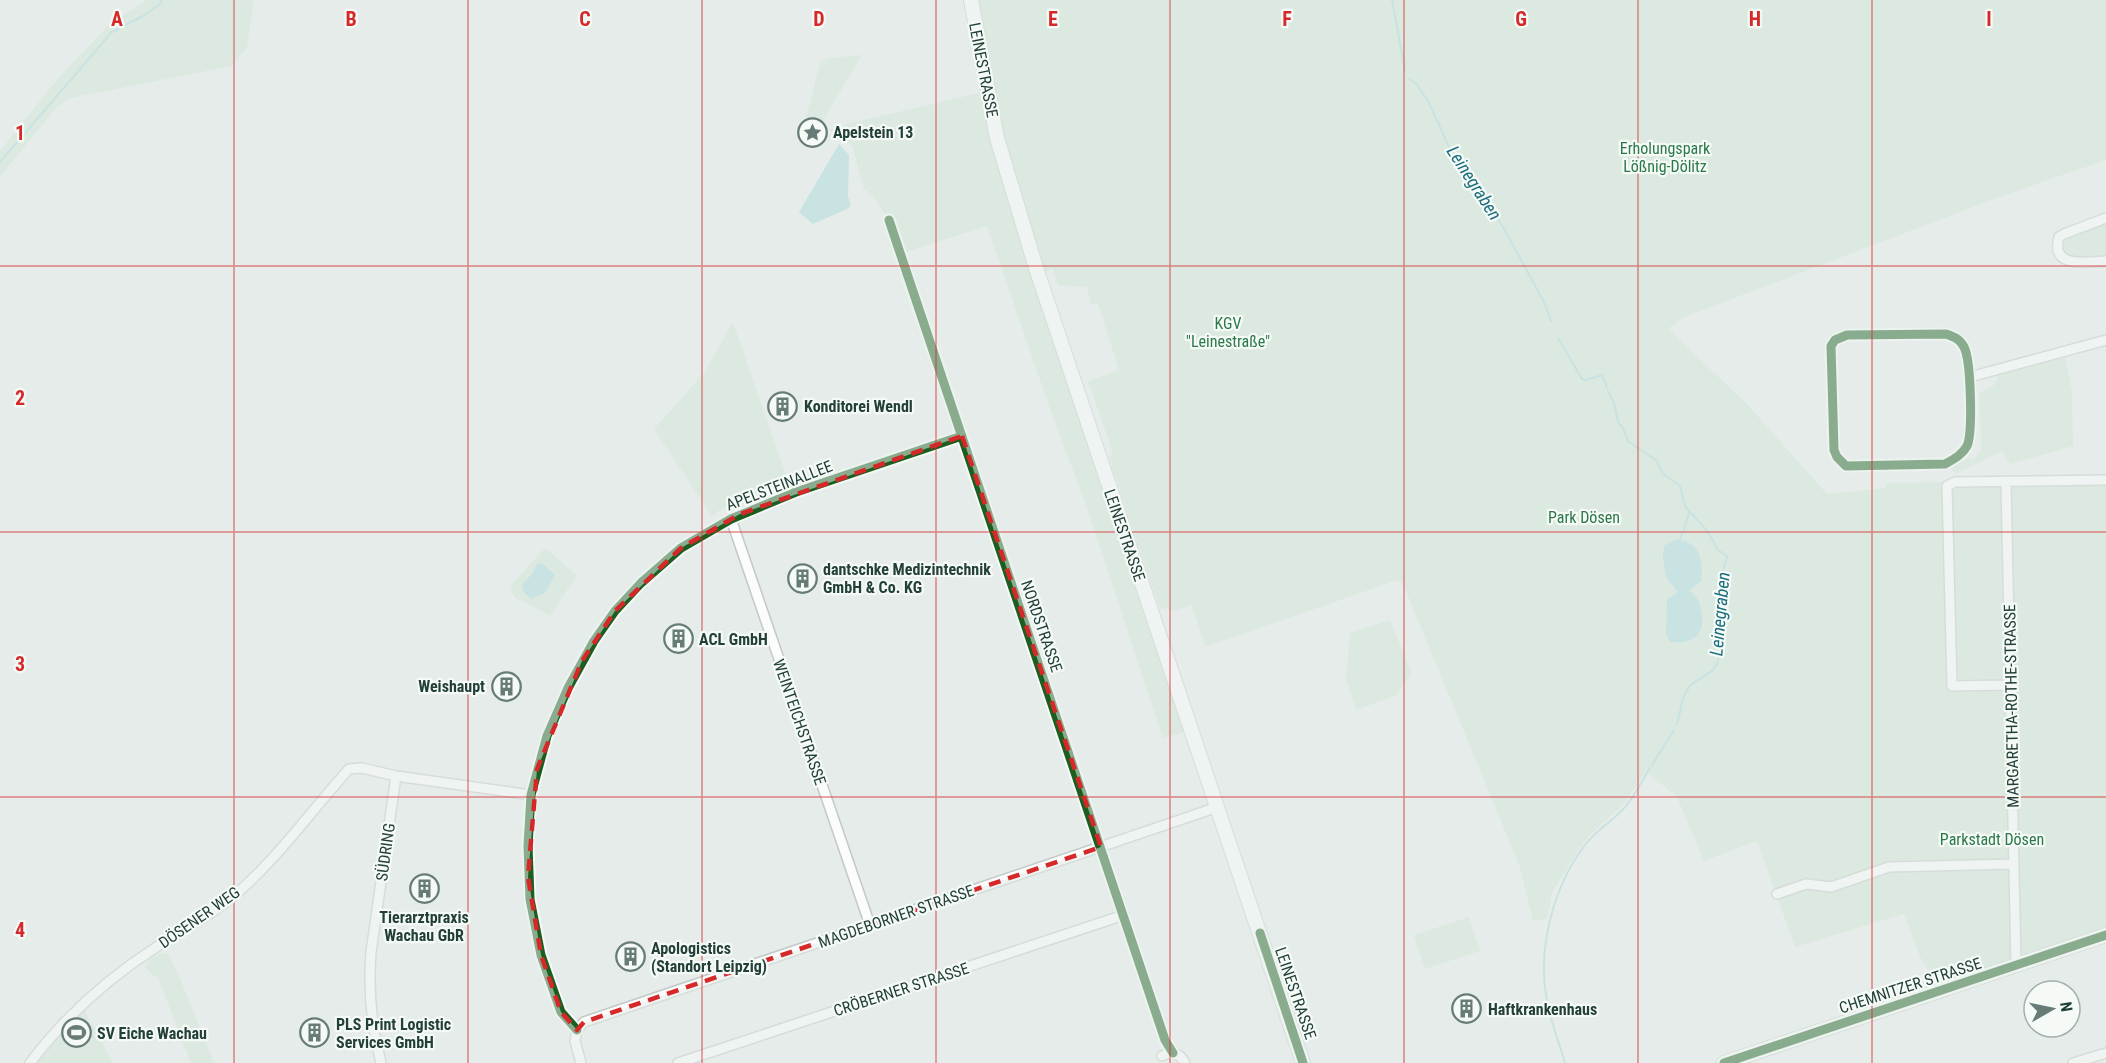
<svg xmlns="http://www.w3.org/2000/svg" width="2106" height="1063" font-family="'Roboto Condensed',sans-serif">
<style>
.green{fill:#cfe5d6}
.water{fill:#a6d4da}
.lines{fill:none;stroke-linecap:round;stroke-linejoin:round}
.stream{stroke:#a6d4da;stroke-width:2}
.street-casing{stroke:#c3c9c6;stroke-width:12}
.secondary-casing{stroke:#c2c9c6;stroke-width:16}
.street{stroke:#fbfcfc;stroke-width:9}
.secondary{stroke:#fbfcfc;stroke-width:14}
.cycleway-casing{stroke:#f5faf7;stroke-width:13}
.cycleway{stroke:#1b5e20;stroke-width:9}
.marked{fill:none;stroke:#d62828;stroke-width:4.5;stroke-dasharray:12 8;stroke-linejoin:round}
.grid{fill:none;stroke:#d62828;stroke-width:1.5;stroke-opacity:0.55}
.labels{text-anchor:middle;stroke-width:4.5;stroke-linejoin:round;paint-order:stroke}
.street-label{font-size:16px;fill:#234038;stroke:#f5faf7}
.poi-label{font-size:16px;font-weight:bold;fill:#234038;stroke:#f5faf7;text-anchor:start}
.park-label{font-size:16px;fill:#2b7849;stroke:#f5faf7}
.water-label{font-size:18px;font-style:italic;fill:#1a6e7e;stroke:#f5faf7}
.grid-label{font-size:20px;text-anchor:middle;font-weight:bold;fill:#d62828;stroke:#f5faf7;stroke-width:4.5;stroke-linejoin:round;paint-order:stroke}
</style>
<rect width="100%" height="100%" fill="#e6ece9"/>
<path class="green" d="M146 0H254L247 47 232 66 70 98 56 108 0 177V151L59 77 109 25Z
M976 0H2106V160L2002 196 1682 318 1668 329 1745 402 1827 494 1886 488V483L2106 479V930L1940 987 1920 957 1904 914 1795 947 1757 841 1704 861 1677 797 1649 774 1647 770 1622 806 1591 834 1575 855 1552 893 1547 919 1533 921 1520 867 1403 584 1398 580 1205 647 1192 605 1169 612 1168 608 1160 609 1109 457 1113 453 1088 381 1119 370 1098 304H1091L1087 287 1058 285 1053 269 1044 272 1004 137Z
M862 55 817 130 805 123 820 62 828 58Z
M987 91 997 138 1191 730 1163 738 1086 505 1049 406 987 226 900 254 889 220 871 194 864 189 852 145 829 130 843 125Z
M2106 218V261L2065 260 2058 241Z
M733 322 789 484 721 509 712 516 654 429 704 373Z
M2065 357 2072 392 2073 446 2010 464 2002 451 1955 474 1951 467 1968 458 1973 460 1981 450 1979 393 1993 386 1999 375Z
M545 548 577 575 550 616 514 597 510 586Z
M1390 620 1412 673 1395 696 1356 710 1346 679 1350 633Z
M1469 917 1480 951 1425 969 1414 935Z
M162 953 167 954 177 971 214 1063H191L158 978 152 975 145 967 152 957Z
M82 1006 113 1063H30Z"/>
<path class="water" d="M839 144 849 155 848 197 851 205 847 209 813 224 799 212Z
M1674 540C1699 539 1704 560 1701 581L1690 590C1693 595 1697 597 1699 602 1708 628 1699 645 1670 642L1666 634 1667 601 1668 599 1676 594 1677 591 1666 577 1663 556 1664 546Z
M542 563 555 575 545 593 531 599 523 591 522 584 533 573 536 565Z"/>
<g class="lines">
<path class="stream" d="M1392 0 1405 70
M1410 79 1418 86 1429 103 1449 147 1503 227 1544 302 1551 321
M0 162 112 32 145 15 160 4 162 0
M1558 338 1582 379 1586 380 1602 375 1607 388
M1608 391 1614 403 1618 422 1624 430 1628 441 1657 461 1662 473 1680 486 1685 506 1708 532 1718 550 1727 556C1722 576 1715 598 1716 619 1716 633 1722 647 1718 661 1714 675 1700 676 1691 685 1681 695 1681 712 1677 724
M1684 530 1689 512
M1680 540 1682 533
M1652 765 1674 730
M1565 1063C1559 1043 1551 1022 1547 1001 1537 949 1553 887 1585 845 1596 830 1613 821 1625 807 1635 796 1642 781 1650 768"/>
<defs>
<path id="street" d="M2106 218 2064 234 2059 237C2050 269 2087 262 2106 261
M889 220 1165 1040 1173 1053
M1946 334C1954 337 1960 339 1964 347 1971 360 1973 433 1967 446 1962 455 1954 459 1945 464L1846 466 1837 457 1834 450 1831 346 1835 340 1847 335Z
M1970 377 2106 340
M2006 482 2016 966
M731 519 870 925
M2010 685 1952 686 1947 486 1955 482 2106 480
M1777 894 1806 884 1831 887 1889 867 2014 864
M577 1030 561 1012 541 955 530 899 528 846 531 795 547 736 568 688 594 641 615 611 641 583 681 548 731 519 796 492 962 436
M577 1030 584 1022 1218 807
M577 1030 575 1041 581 1063
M1162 1056C1172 1051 1180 1053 1185 1063
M30 1063C64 1018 107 979 155 948 181 931 210 916 235 895 278 858 311 811 349 769L362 768 396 776
M381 1063C371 1025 368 991 371 952L396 776 531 795
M678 1063 1124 915
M2073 1063 2106 1053"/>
<path id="secondary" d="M971 0 997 138 1036 268 1303 1063
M1724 1063 2106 935"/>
</defs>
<use href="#street" class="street-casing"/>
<use href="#secondary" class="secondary-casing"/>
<use href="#street" class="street"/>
<use href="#secondary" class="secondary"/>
<defs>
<path id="cycleway" d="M889 220 1165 1040 1173 1053
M1946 334C1954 337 1960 339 1964 347 1971 360 1973 433 1967 446 1962 455 1954 459 1945 464L1846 466 1837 457 1834 450 1831 346 1835 340 1847 335Z
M1260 933 1303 1063
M577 1030 561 1012 541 955 530 899 528 846 531 795 547 736 568 688 594 641 615 611 641 583 681 548 731 519 796 492 962 436
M1724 1063 2106 935"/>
</defs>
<use href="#cycleway" class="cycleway-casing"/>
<use href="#cycleway" class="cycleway"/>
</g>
<path d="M0 0H2106V1063H0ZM962 436 1101 847 584 1022 577 1030 561 1012 541 955 528 877 537 769 582 661 615 611 681 548 740 514Z" fill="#e6ece9" fill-opacity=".55" fill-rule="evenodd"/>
<path class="marked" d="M962 436 1101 847 584 1022 577 1030 561 1012 541 955 528 877 537 769 582 661 615 611 681 548 740 514Z"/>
<path class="grid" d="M234 0V1063M468 0V1063M702 0V1063M936 0V1063M1170 0V1063M1404 0V1063M1638 0V1063M1872 0V1063M0 266H2106M0 532H2106M0 797H2106"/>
<defs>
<symbol id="sight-ring" viewBox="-11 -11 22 22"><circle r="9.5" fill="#f5faf7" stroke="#677c76" stroke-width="1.5"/><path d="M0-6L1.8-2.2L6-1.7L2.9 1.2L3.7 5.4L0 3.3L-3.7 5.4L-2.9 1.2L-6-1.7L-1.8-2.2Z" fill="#677c76"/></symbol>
<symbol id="building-ring" viewBox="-11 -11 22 22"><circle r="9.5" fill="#f5faf7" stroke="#677c76" stroke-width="1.5"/><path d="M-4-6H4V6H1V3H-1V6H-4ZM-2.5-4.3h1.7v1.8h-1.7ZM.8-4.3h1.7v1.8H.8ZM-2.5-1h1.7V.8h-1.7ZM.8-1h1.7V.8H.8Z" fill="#677c76"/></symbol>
<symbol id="stadium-ring" viewBox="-11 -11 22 22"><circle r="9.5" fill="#f5faf7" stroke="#677c76" stroke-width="1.5"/><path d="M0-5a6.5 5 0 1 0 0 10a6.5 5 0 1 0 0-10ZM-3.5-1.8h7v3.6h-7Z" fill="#677c76"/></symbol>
</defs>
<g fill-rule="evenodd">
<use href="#sight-ring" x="796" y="116" width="33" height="33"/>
<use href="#building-ring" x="766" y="390" width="33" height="33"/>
<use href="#building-ring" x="786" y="562" width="33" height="33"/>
<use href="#building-ring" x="662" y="622" width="33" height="33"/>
<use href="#building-ring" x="490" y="670" width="33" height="33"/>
<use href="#building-ring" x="408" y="872" width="33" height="33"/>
<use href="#building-ring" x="614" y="940" width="33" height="33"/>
<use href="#building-ring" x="1450" y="992" width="33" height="33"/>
<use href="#stadium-ring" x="60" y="1016" width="33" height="33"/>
<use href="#building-ring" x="298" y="1016" width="33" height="33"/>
</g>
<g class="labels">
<g class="street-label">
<text transform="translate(984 70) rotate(79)" y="6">LEINESTRASSE</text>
<text transform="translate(779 485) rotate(-21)" y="6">APELSTEINALLEE</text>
<text transform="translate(1125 535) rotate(71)" y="6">LEINESTRASSE</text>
<text transform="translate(1042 626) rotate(71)" y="6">NORDSTRASSE</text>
<text transform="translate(2011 706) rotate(-91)" y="6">MARGARETHA-ROTHE-STRASSE</text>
<text transform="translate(800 722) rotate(71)" y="6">WEINTEICHSTRASSE</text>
<text transform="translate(385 852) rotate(-82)" y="6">SÜDRING</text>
<text transform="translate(896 916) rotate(-19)" y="6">MAGDEBORNER STRASSE</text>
<text transform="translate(199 917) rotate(-35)" y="6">DÖSENER WEG</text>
<text transform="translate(1910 985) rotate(-18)" y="6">CHEMNITZER STRASSE</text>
<text transform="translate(901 989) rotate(-18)" y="6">CRÖBERNER STRASSE</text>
<text transform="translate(1296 993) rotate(71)" y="6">LEINESTRASSE</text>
</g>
<g class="poi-label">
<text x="833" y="138">Apelstein 13</text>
<text x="804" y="412">Konditorei Wendl</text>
<text x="823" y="575">dantschke Medizintechnik<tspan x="823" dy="18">GmbH &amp; Co. KG</tspan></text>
<text x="699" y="645">ACL GmbH</text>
<text x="485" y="692" text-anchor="end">Weishaupt</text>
<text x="424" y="923" text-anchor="middle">Tierarztpraxis<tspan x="424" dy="18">Wachau GbR</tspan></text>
<text x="651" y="954">Apologistics<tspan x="651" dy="18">(Standort Leipzig)</tspan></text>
<text x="1488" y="1015">Haftkrankenhaus</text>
<text x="336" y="1030">PLS Print Logistic<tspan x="336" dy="18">Services GmbH</tspan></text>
<text x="97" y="1039">SV Eiche Wachau</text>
</g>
<g class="park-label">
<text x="1665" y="154">Erholungspark<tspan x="1665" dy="18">Lößnig-Dölitz</tspan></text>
<text x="1228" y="329">KGV<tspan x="1228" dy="18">"Leinestraße"</tspan></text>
<text x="1584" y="523">Park Dösen</text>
<text x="1992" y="845">Parkstadt Dösen</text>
</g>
<g class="water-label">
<text transform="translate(1474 183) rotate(57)" y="6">Leinegraben</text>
<text transform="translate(1720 614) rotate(-85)" y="6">Leinegraben</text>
</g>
</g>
<g class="grid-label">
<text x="117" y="26">A</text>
<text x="351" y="26">B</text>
<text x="585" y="26">C</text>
<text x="819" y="26">D</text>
<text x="1053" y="26">E</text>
<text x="1287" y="26">F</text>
<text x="1521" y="26">G</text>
<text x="1755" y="26">H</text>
<text x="1989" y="26">I</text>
<text x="20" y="140">1</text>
<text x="20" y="405">2</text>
<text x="20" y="671">3</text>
<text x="20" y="937">4</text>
</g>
<g transform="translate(2052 1009) rotate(81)"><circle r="28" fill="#f5faf7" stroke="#a1b0ab" stroke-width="1.5"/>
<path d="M0-4.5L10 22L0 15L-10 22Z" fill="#677c76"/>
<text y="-9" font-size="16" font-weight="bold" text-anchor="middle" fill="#234038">N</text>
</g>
</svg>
